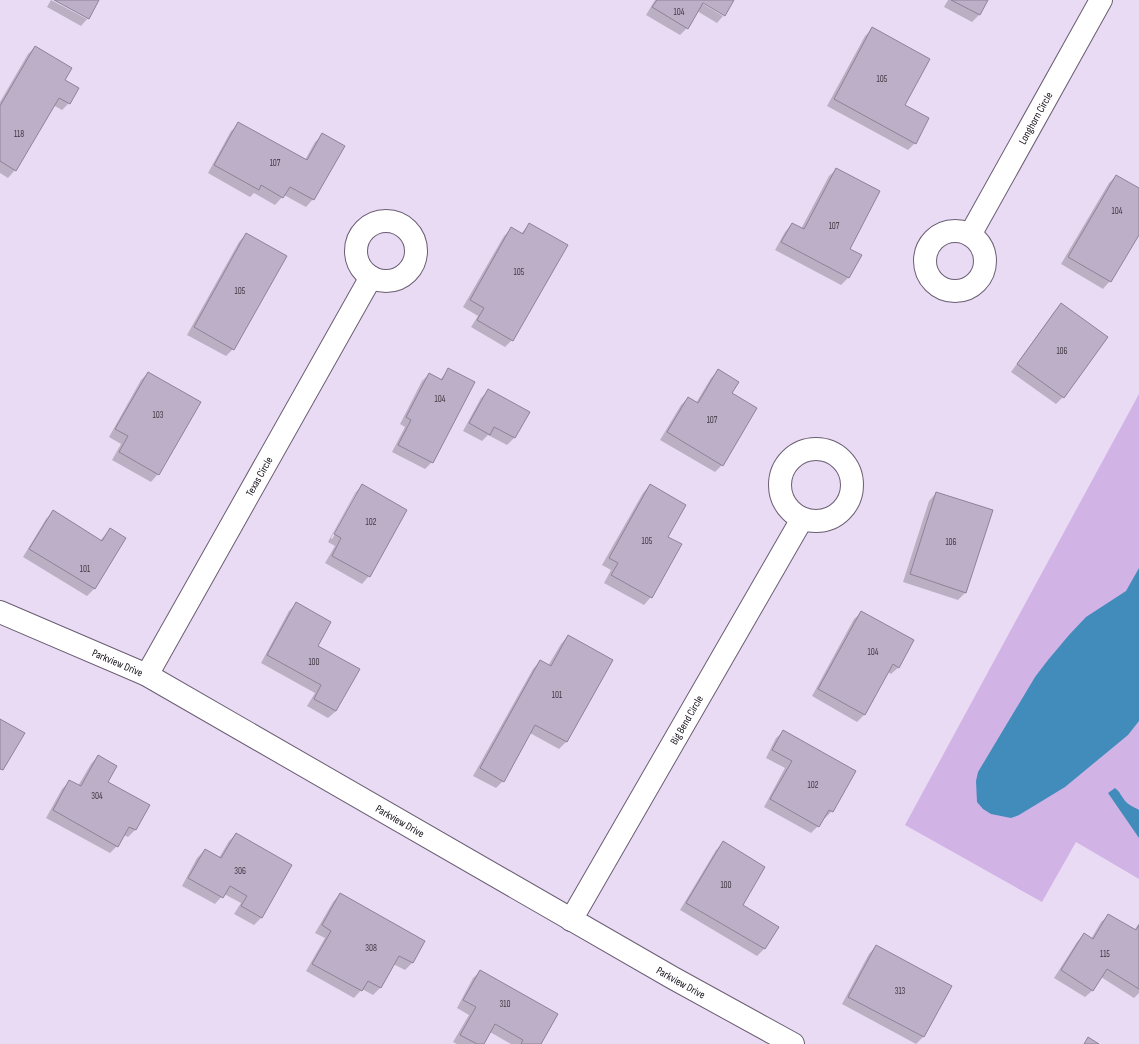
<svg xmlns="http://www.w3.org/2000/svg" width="1139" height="1044" font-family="'Sofia Sans Condensed',sans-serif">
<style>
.green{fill:#d1b3e6}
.water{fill:#428cbc}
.shadow{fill:#0003;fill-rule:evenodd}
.building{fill:#bdafc7;stroke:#8f8298}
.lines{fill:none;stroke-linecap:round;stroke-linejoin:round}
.minor-casing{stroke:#6a5e73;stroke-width:24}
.minor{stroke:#fff;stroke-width:22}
.labels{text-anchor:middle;stroke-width:4;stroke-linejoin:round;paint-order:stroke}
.number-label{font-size:9px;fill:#403844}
.street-label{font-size:11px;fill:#161119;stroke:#eadbf4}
</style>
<rect width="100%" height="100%" fill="#eadbf4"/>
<path class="green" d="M1139 394V879L1076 842 1042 902 905 825Z"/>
<path class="water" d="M1139 568V721L1128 735 1065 787 1019 815 1011 818 991 814 983 809 977 802 976 781 978 772 1035 677 1048 660 1069 635 1086 617 1126 591Z
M1115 788C1120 792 1120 794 1123 798 1126 804 1134 807 1139 810V838L1108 793Z"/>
<path class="shadow" d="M51 0 87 19V17L56 0H98L88 18 81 26 47 7Z
M655 0H699L698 1 723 16 717 23 697 11 687 28 680 35 646 15Z
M948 0H987L979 15 972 22 944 7Z
M872 29 904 105 915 143 908 150 827 106 865 36Z
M35 47 64 80 69 103 62 110 53 105 15 170 8 178 0 173V102L28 54Z
M239 124 305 160 315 142 323 135 313 199 306 207 284 195 275 205 254 193 250 197 208 173 231 131Z
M837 169 849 249 860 255 848 278 841 285 775 250 785 232 792 224 801 229 829 176Z
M1116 176 1139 189V233L1110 281 1103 289 1061 264 1109 183Z
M529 224 512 340 505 347 471 327 478 316 463 307 504 236 512 228 521 234Z
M246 234 233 349 226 356 187 335 239 242Z
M1061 305 1063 397 1056 404 1011 372 1054 312Z
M449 369 432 462 425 469 392 452 405 427 400 424 422 381 429 374 440 380Z
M718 371 731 394 722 465 715 472 660 440 681 405 688 398 696 403 711 378Z
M148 373 158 474 151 482 112 460 121 444 109 437 141 380Z
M488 391 528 413 514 438 507 445 488 435 482 441 463 431 481 398Z
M650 485 667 537 651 597 644 605 604 583 611 570 602 565 643 493Z
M362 486 369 576 362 584 325 563 335 546 328 542 355 493ZM356 493H358L332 539 331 538Z
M936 493 966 592 958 600 903 582 929 501Z
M53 512 100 541 110 529 125 538 94 589 87 596 23 557 46 519Z
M296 604 317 646 336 711 328 718 307 706 315 693 261 663 289 611Z
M862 612 899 667 891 674 888 672 865 714 857 722 812 696 854 619Z
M568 636 566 742 559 749 530 733 503 781 496 788 473 776 533 669 540 661 548 666 561 644Z
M784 731 832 811 825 818H823L818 826 811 833 764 807 785 768 766 758 776 738Z
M98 756 106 782 148 805 135 830 128 837 124 835 117 846 110 853 46 818 62 789 70 781 78 786 91 764Z
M236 834 291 865 261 918 254 925 234 914 241 903 224 894 215 904 182 886 197 858 205 850 219 858 229 841Z
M723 843 741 906 777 927 764 949 757 956 680 910 716 850Z
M340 894 424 942 412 963 405 970 393 964 380 988 373 995 362 989 354 998 306 971 325 938 315 933 333 902Z
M1109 915 1134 931 1139 923V993L1134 998 1101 977 1093 990 1085 997 1054 978 1077 942 1084 934 1091 939 1101 922Z
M876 946 950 986 923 1037 916 1044 842 1004 869 954Z
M481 971 540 1044H511L490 1032 483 1044H457L453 1042 469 1015 457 1008 473 978Z"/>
<path class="building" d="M54 0H99L89 19Z
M657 0H734L725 16 703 3 688 29 652 7Z
M951 0H988L980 15Z
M872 27 930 59 905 105 929 118 916 144 834 99Z
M35 46 72 68 65 80 79 88 70 104 59 98 16 171 0 161V106Z
M238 122 307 160 322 133 345 146 314 200 290 187 283 198 261 185 259 190 214 165Z
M836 168 880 191 850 249 862 255 849 278 781 242 792 223 804 229Z
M1116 175 1139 188V235L1111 282 1068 257Z
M529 223 568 245 513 341 477 320 484 308 470 300 511 227 523 234Z
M246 233 287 256 234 350 194 327Z
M1061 303 1108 337 1064 398 1017 364Z
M448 368 475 382 433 463 398 445 411 420 406 417 429 373 442 380Z
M718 369 739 382 732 393 757 408 723 466 667 432 688 397 698 403Z
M148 372 201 402 159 475 119 452 128 436 115 429Z
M488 389 530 412 515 438 494 427 490 435 469 423Z
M362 484 407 510 370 577 332 556 341 538 334 534Z
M650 484 686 505 668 537 682 544 652 598 611 575 618 563 609 558Z
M936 492 993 510 966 593 910 574Z
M53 510 102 541 110 528 126 538 95 589 29 549Z
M296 602 331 622 318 646 360 669 336 711 314 699 321 685 267 655Z
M861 611 914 640 899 668 893 664 865 715 818 689Z
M568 635 613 660 567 742 535 725 504 782 480 768 540 660 551 666Z
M0 719 25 733 3 770 0 769Z
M783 730 856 771 833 812 829 810 819 827 770 799 792 761 772 750Z
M98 755 117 766 108 782 150 805 136 830 129 827 118 847 53 810 69 780 81 786Z
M236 833 292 865 262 918 241 906 247 896 230 886 223 898 188 878 205 849 221 858Z
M723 841 765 867 743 905 779 927 765 949 686 903Z
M340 893 425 941 413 963 399 956 381 988 368 981 362 991 312 964 331 931 322 925Z
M1108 914 1136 930 1139 925V989L1107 969 1093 991 1061 970 1084 933 1093 939Z
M876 945 952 986 924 1037 848 997Z
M480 970 558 1014 541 1044H521L523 1040 495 1024 484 1044H477L460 1035 476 1007 463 1000Z
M1088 1037 1099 1044H1084Z"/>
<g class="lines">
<defs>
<g id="minor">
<circle cx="386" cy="251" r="30"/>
<circle cx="955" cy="261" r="30"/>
<path id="s1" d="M970 235 1101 0"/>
<circle cx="816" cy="485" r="36"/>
<path id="s2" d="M0 612 147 675 673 978 793 1044"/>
<path id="s3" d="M147 675 371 277"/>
<path id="s4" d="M571 920 802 519"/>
</g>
</defs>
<use href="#minor" class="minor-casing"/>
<use href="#minor" class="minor"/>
</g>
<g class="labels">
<g class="number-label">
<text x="679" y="15">104</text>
<text x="882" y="82">105</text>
<text x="19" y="137">118</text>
<text x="275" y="166">107</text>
<text x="1117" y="214">104</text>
<text x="834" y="229">107</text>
<text x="519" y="275">105</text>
<text x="240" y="294">105</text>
<text x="1062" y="354">106</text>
<text x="440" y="402">104</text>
<text x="158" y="418">103</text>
<text x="712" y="423">107</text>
<text x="371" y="525">102</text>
<text x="647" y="544">105</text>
<text x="951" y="545">106</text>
<text x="85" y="572">101</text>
<text x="873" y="655">104</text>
<text x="314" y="665">100</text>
<text x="557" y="698">101</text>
<text x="813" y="788">102</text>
<text x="97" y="799">304</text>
<text x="240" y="874">306</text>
<text x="726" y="888">100</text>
<text x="371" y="951">308</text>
<text x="1105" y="957">115</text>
<text x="900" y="994">313</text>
<text x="505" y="1007">310</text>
</g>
<g class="street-label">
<text dy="4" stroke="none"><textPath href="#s1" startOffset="134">Longhorn Circle</textPath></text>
<text dy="4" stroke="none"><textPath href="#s3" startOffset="228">Texas Circle</textPath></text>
<text dy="4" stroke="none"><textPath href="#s2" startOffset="128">Parkview Drive</textPath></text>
<text dy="4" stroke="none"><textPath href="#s4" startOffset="231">Big Bend Circle</textPath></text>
<text dy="4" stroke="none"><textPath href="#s2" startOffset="452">Parkview Drive</textPath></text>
<text dy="4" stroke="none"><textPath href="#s2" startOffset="776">Parkview Drive</textPath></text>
</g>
</g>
</svg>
